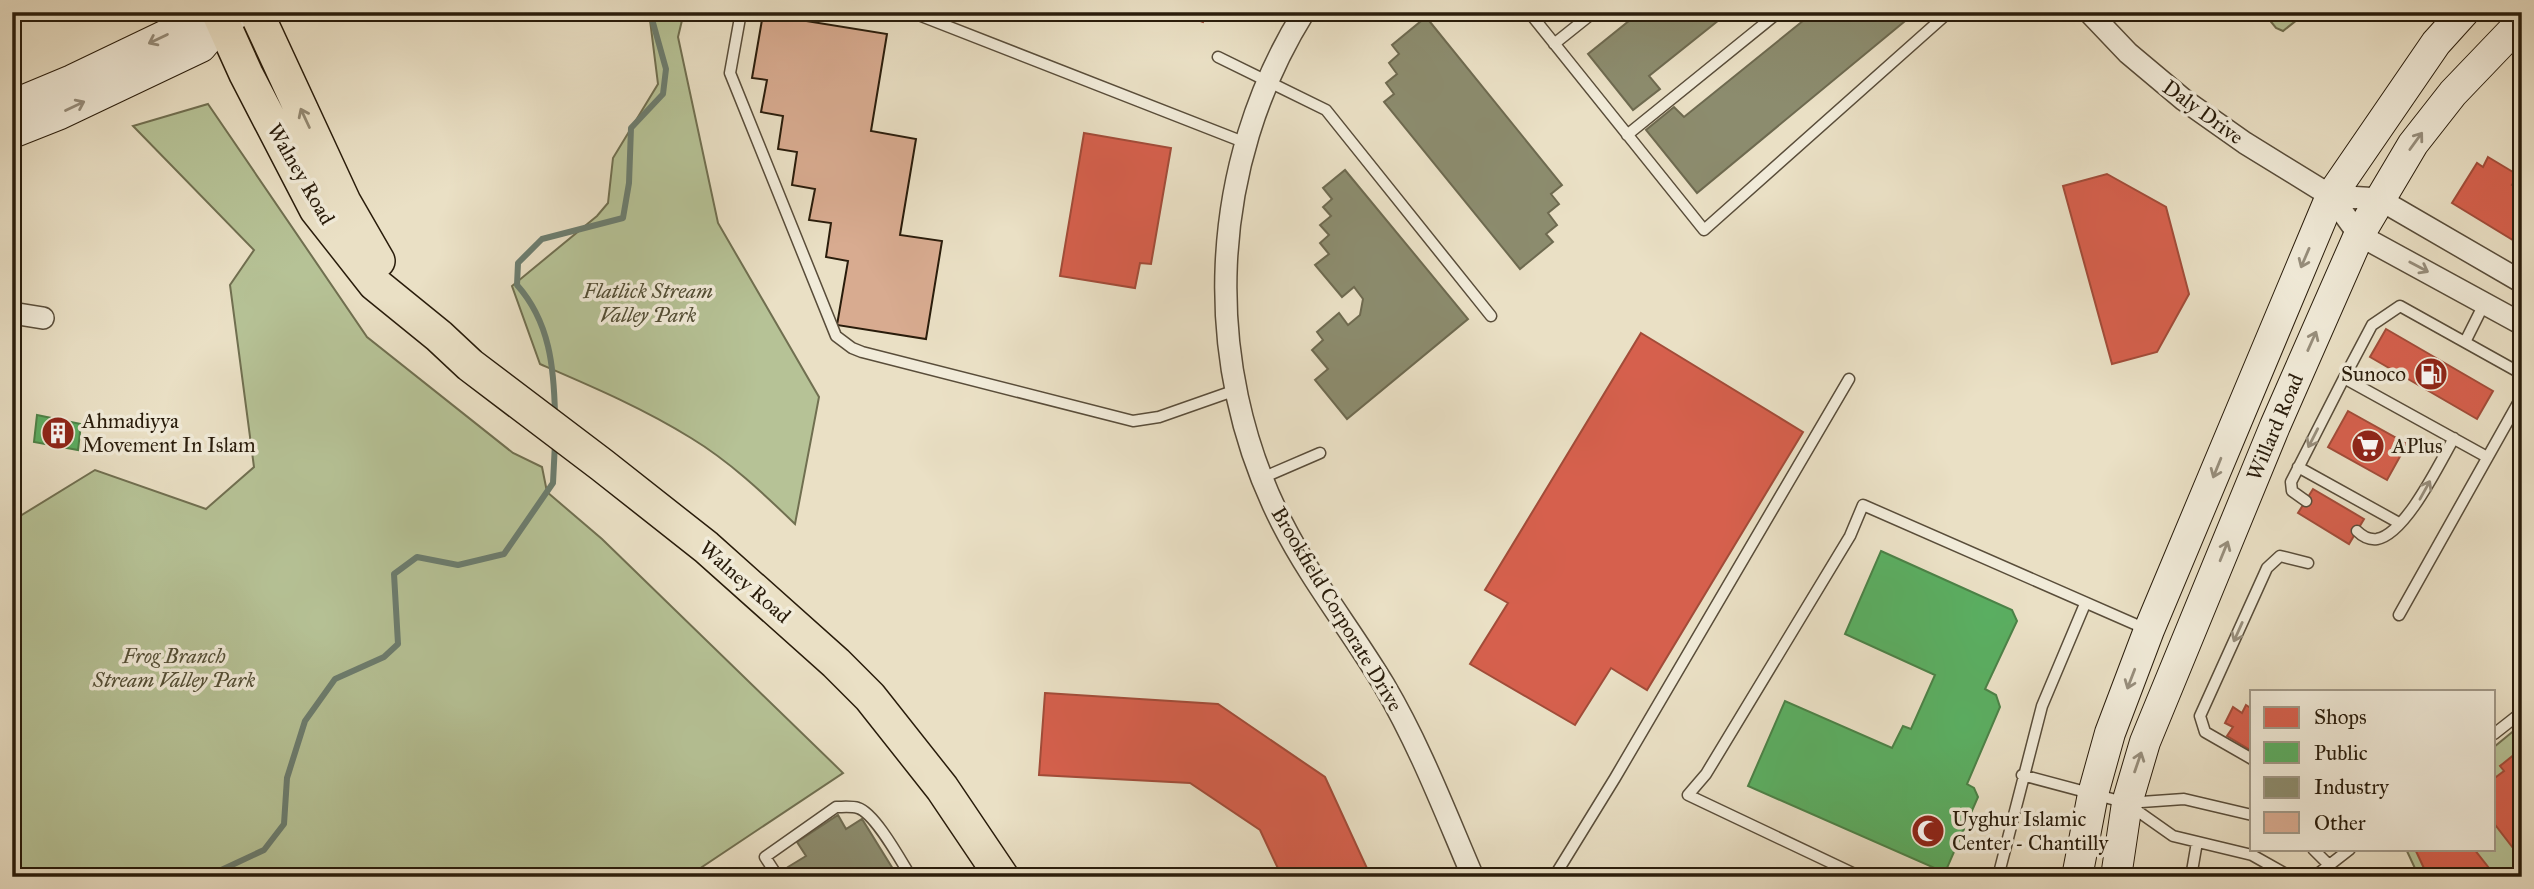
<svg xmlns="http://www.w3.org/2000/svg" width="2534" height="889" font-family="'IM FELL Great Primer',serif">
<style>
.green{fill:#b6c296;stroke:#706f50;stroke-width:2}
.shops{fill:#d6604d;stroke:#a24c39;stroke-width:2}
.public{fill:#5aae61;stroke:#4b8247;stroke-width:2}
.industry{fill:#8c8c6e;stroke:#6e6a50;stroke-width:2}
.lines{fill:none;stroke-linecap:round;stroke-linejoin:round}
.stream{stroke:#6c7d6f;stroke-width:6}
.building{fill:#d8ab90;stroke:#291c0b;stroke-width:2}
.service-casing{stroke:#594d3a;stroke-width:13}
.minor-casing{stroke:#594d3a;stroke-width:24}
.secondary-casing{stroke:#291c0b;stroke-width:32}
.primary-casing{stroke:#291c0b;stroke-width:36}
.service{stroke:#f1ebd9;stroke-width:10}
.minor{stroke:#f1ebd9;stroke-width:21}
.secondary{stroke:#f1ebd9;stroke-width:30}
.primary{stroke:#eae0c5;stroke-width:33}
.oneway{stroke:#978e7c}
.oneway2{stroke:#938871}
.labels{text-anchor:middle;stroke-width:7;stroke-linejoin:round;paint-order:stroke}
.street-label{font-size:21px;fill:#291c0b;stroke:#f1ebd9}
.park-label{font-size:21px;font-style:italic;fill:#534e35;stroke:#f1ebd9}
.poi-label{font-size:21px;fill:#291c0b;stroke:#f1ebd9;text-anchor:start}
</style>
<rect width="100%" height="100%" fill="#eae0c5"/>
<filter id="stains"><feTurbulence type="fractalNoise" baseFrequency=".00286" numOctaves="4"/><feColorMatrix values="0 0 0 0 .2 0 0 0 0 .09 0 0 0 0 .02 0 0 0 .5 -.17"/></filter>
<radialGradient id="worn" r=".72"><stop offset=".6" stop-color="#630" stop-opacity="0"/><stop offset="1" stop-color="#630" stop-opacity=".3"/></radialGradient>
<path class="green" d="M649 12H684L678 37 718 223 819 397 795 524C763 493 729 461 691 438 643 408 591 386 540 364L512 286 597 216 608 203 613 158 658 84Z
M2263 12H2307L2283 31 2276 28Z
M208 104 367 337 513 453 542 467 547 492 602 539 843 773 687 877H12V521L95 470 206 509 254 467 230 285 254 250 133 126Z
M2522 724V877H2419L2406 849H2494V747Z"/>
<path class="shops" d="M1175 12H1207L1203 22Z
M1084 133 1171 148 1151 264 1140 263 1135 288 1060 276Z
M2488 157 2518 175 2512 185 2522 191 2521 245 2452 203 2477 163 2483 167Z
M2107 174 2166 207 2189 294 2157 352 2112 364 2063 186Z
M2386 329 2493 391 2477 419 2370 357Z
M1641 333 1803 432 1647 690 1611 668 1575 725 1470 664 1508 603 1485 590Z
M2348 411 2407 444 2387 480 2328 447Z
M2313 489 2364 519 2349 544 2298 513Z
M1045 693 1218 704 1325 777 1371 877H1282L1260 830 1190 783 1039 775Z
M2246 705 2252 709V751L2227 736 2233 727 2225 723 2233 707 2242 713Z
M2515 754 2520 760 2522 759V842L2513 848 2496 826 2494 827V775L2496 777 2504 771 2500 766Z
M2415 849H2474L2496 877H2428Z"/>
<path class="public" d="M37 415 81 424 78 450 34 442Z
M1881 551 2012 610 2017 621 1985 689 1996 695 2000 707 1967 784 1974 788 1978 797 1947 868 1939 870 1748 786 1785 701 1892 748 1903 726 1911 729 1935 675 1845 634Z"/>
<path class="industry" d="M1640 12H1729L1649 76 1660 89 1633 110 1588 54Z
M1814 12H1916L1697 193 1646 130 1674 107 1684 117Z
M1426 17 1562 185 1551 194 1559 204 1548 213 1557 225 1546 234 1553 242 1520 269 1384 102 1394 94 1386 83 1397 74 1389 63 1399 54 1392 45Z
M1345 170 1468 319 1347 419 1315 380 1328 369 1312 350 1323 340 1317 332 1339 313 1348 325 1360 315 1363 299 1354 287 1342 297 1315 265 1329 254 1320 243 1329 235 1320 225 1331 216 1323 207 1332 199 1323 188Z
M838 815 846 829 862 819 898 877H794L788 867 806 856 797 842Z"/>
<g class="lines">
<path class="stream" d="M555 415C554 368 550 322 517 285L518 263 542 239 623 218 629 183 631 128 663 94 666 69 650 12
M211 877 217 872 264 850 284 824 287 778 305 721 335 679 384 657 398 644 394 574 417 557 458 565 504 554 553 483 555 443"/>
</g>
<path class="building" d="M21 12H37L24 19Z
M763 14 887 34 871 131 916 139 900 235 942 241 926 339 837 325 848 261 826 257 831 223 809 220 815 189 792 185 797 152 778 149 783 116 761 112 767 80 752 78Z"/>
<g class="lines">
<defs>
<path id="service" d="M741 12 730 73 836 336 852 348 862 352 1133 421 1159 417 1236 390
M911 12 1246 143
M1529 12 1704 230 1949 12
M1554 44 1594 12
M1218 57 1326 110 1491 316
M1627 135 1779 12
M2465 342 2485 302
M2487 457 2344 378 2372 325 2400 306 2522 374
M2298 467 2399 523
M1262 478 1320 453
M2306 501 2292 491 2291 482 2344 378
M2357 531C2362 536 2369 540 2377 539 2406 534 2440 462 2454 438
M2399 615 2522 396
M2494 734 2522 712
M2252 759 2205 732 2200 716 2267 568 2280 556 2308 563
M2022 775 2127 803 2184 799 2252 815
M2129 805 2173 836 2252 855 2291 877
M2313 849 2329 865 2335 877
M778 877 765 857 836 807C843 807 852 806 858 808 875 813 901 861 911 877
M1554 877 1615 778 1849 379
M1861 877 1688 795 1706 774 1850 536 1863 505 2146 629
M1998 877 2042 706 2085 604
M2191 877 2197 842
M2314 877 2350 849"/>
<path id="minor" d="M1304 12C1208 166 1200 362 1282 523 1311 580 1351 630 1384 685 1420 746 1445 812 1473 877
M2089 12 2128 53 2184 100 2245 143 2331 196 2359 235 2522 324
M2331 196 2379 199 2522 282
M12 313 43 318"/>
<path id="secondary" d="M12 105 72 80 189 24 223 21
M12 133 60 114 201 47 223 21 239 12
M2077 877 2093 794 2110 733 2149 630 2331 196 2436 43 2464 12
M2116 877 2127 803 2145 742 2275 426 2359 235 2413 144 2453 93 2522 21"/>
<path id="primary" d="M218 12 246 74 316 209 375 284 439 336 470 365 602 465 706 547 836 663 870 697 942 788 1002 877
M256 12 344 202 378 261"/>
</defs>
<use href="#service" class="service-casing"/>
<use href="#minor" class="minor-casing"/>
<use href="#secondary" class="secondary-casing"/>
<use href="#primary" class="primary-casing"/>
<use href="#service" class="service"/>
<use href="#minor" class="minor"/>
<use href="#secondary" class="secondary"/>
<use href="#primary" class="primary"/>
</g>
<defs><path id="oneway-shaft" d="M-6 0H5M1.5-3L5.5 0L1.5 3" fill="none" stroke-width="1.6" stroke-linecap="round" stroke-linejoin="round" transform="scale(1.75)"/></defs>
<g class="oneway">
<use href="#oneway-shaft" transform="translate(158 39) rotate(154)"/>
<use href="#oneway-shaft" transform="translate(75 106) rotate(-25)"/>
<use href="#oneway-shaft" transform="translate(2416 141) rotate(-54)"/>
<use href="#oneway-shaft" transform="translate(2305 258) rotate(113)"/>
<use href="#oneway-shaft" transform="translate(2419 267) rotate(28)"/>
<use href="#oneway-shaft" transform="translate(2312 341) rotate(-66)"/>
<use href="#oneway-shaft" transform="translate(2313 438) rotate(117)"/>
<use href="#oneway-shaft" transform="translate(2217 468) rotate(112)"/>
<use href="#oneway-shaft" transform="translate(2425 490) rotate(-61)"/>
<use href="#oneway-shaft" transform="translate(2224 551) rotate(-68)"/>
<use href="#oneway-shaft" transform="translate(2238 632) rotate(114)"/>
<use href="#oneway-shaft" transform="translate(2131 679) rotate(111)"/>
<use href="#oneway-shaft" transform="translate(2138 762) rotate(-71)"/>
</g>
<use class="oneway2" href="#oneway-shaft" transform="translate(305 118) rotate(-115)"/>
<defs>
<symbol id="fuel-disc" viewBox="-11 -11 22 22"><circle r="9.5" fill="#8f2418" stroke="#f1ebd9"/><path d="M-5.5-6h7V0h2V4h1.3V-2.5L3-4.5l.8-.8L6-3V5H2.5V1h-1V6h-7ZM-4.2-4.7v3.2H.2V-4.7Z" fill="#fff"/></symbol>
<symbol id="building-disc" viewBox="-11 -11 22 22"><circle r="9.5" fill="#8f2418" stroke="#f1ebd9"/><path d="M-4-6H4V6H1V3H-1V6H-4ZM-2.5-4.3h1.7v1.8h-1.7ZM.8-4.3h1.7v1.8H.8ZM-2.5-1h1.7V.8h-1.7ZM.8-1h1.7V.8H.8Z" fill="#fff"/></symbol>
<symbol id="supermarket-disc" viewBox="-11 -11 22 22"><circle r="9.5" fill="#8f2418" stroke="#f1ebd9"/><path d="M-6-5.5h2.5l.6 2H6L4.5 2H-2.5L-4.4-4H-6ZM-1.5 3.2a1.3 1.3 0 1 0 .1 0ZM3 3.2a1.3 1.3 0 1 0 .1 0Z" fill="#fff"/></symbol>
<symbol id="mosque-disc" viewBox="-11 -11 22 22"><circle r="9.5" fill="#8f2418" stroke="#f1ebd9"/><path d="M3.5-4.9A6 6 0 1 0 3.5 4.9A5 5 0 1 1 3.5-4.9Z" fill="#fff"/></symbol>
</defs>
<g fill-rule="evenodd">
<use href="#fuel-disc" x="2412" y="355" width="38" height="38"/>
<use href="#building-disc" x="39" y="414" width="38" height="38"/>
<use href="#supermarket-disc" x="2349" y="427" width="38" height="38"/>
<use href="#mosque-disc" x="1909" y="812" width="38" height="38"/>
</g>
<g class="labels">
<g class="street-label">
<text transform="translate(2203 112) rotate(36)" y="7">Daly Drive</text>
<text transform="translate(301 174) rotate(60)" y="7">Walney Road</text>
<text transform="translate(2275 427) rotate(-67)" y="7">Willard Road</text>
<text transform="translate(745 582) rotate(41)" y="7">Walney Road</text>
<text transform="translate(1337 609) rotate(59)" y="7">Brookfield Corporate Drive</text>
</g>
<g class="park-label">
<text x="648" y="298">Flatlick Stream<tspan x="648" dy="24">Valley Park</tspan></text>
<text x="174" y="663">Frog Branch<tspan x="174" dy="24">Stream Valley Park</tspan></text>
</g>
<g class="poi-label">
<text x="2406" y="381" text-anchor="end">Sunoco</text>
<text x="82" y="428">Ahmadiyya<tspan x="82" dy="24">Movement In Islam</tspan></text>
<text x="2392" y="453">APlus</text>
<text x="1952" y="826">Uyghur Islamic<tspan x="1952" dy="24">Center - Chantilly</tspan></text>
</g>
</g>
<rect width="2534" height="889" fill="none" stroke="#eae0c5" stroke-width="42"/>
<rect x="14" y="14" width="2506" height="861" fill="none" stroke="#291c0b" stroke-width="3.5"/>
<rect x="21" y="21" width="2492" height="847" fill="none" stroke="#291c0b" stroke-width="2"/>
<rect x="2250" y="690" width="245" height="161" fill="#f1ebd9" stroke="#a19887" stroke-width="2"/>
<rect x="2264" y="707" width="35" height="21" fill="#d6604d" stroke="#a19887" stroke-width="2"/>
<text x="2314" y="724" font-size="21" fill="#291c0b">Shops</text>
<rect x="2264" y="742" width="35" height="21" fill="#5aae61" stroke="#a19887" stroke-width="2"/>
<text x="2314" y="760" font-size="21" fill="#291c0b">Public</text>
<rect x="2264" y="777" width="35" height="21" fill="#8c8c6e" stroke="#a19887" stroke-width="2"/>
<text x="2314" y="794" font-size="21" fill="#291c0b">Industry</text>
<rect x="2264" y="812" width="35" height="21" fill="#d8ab90" stroke="#a19887" stroke-width="2"/>
<text x="2314" y="830" font-size="21" fill="#291c0b">Other</text>
<rect width="100%" height="100%" filter="url(#stains)"/>
<rect width="100%" height="100%" fill="url(#worn)"/>
</svg>
